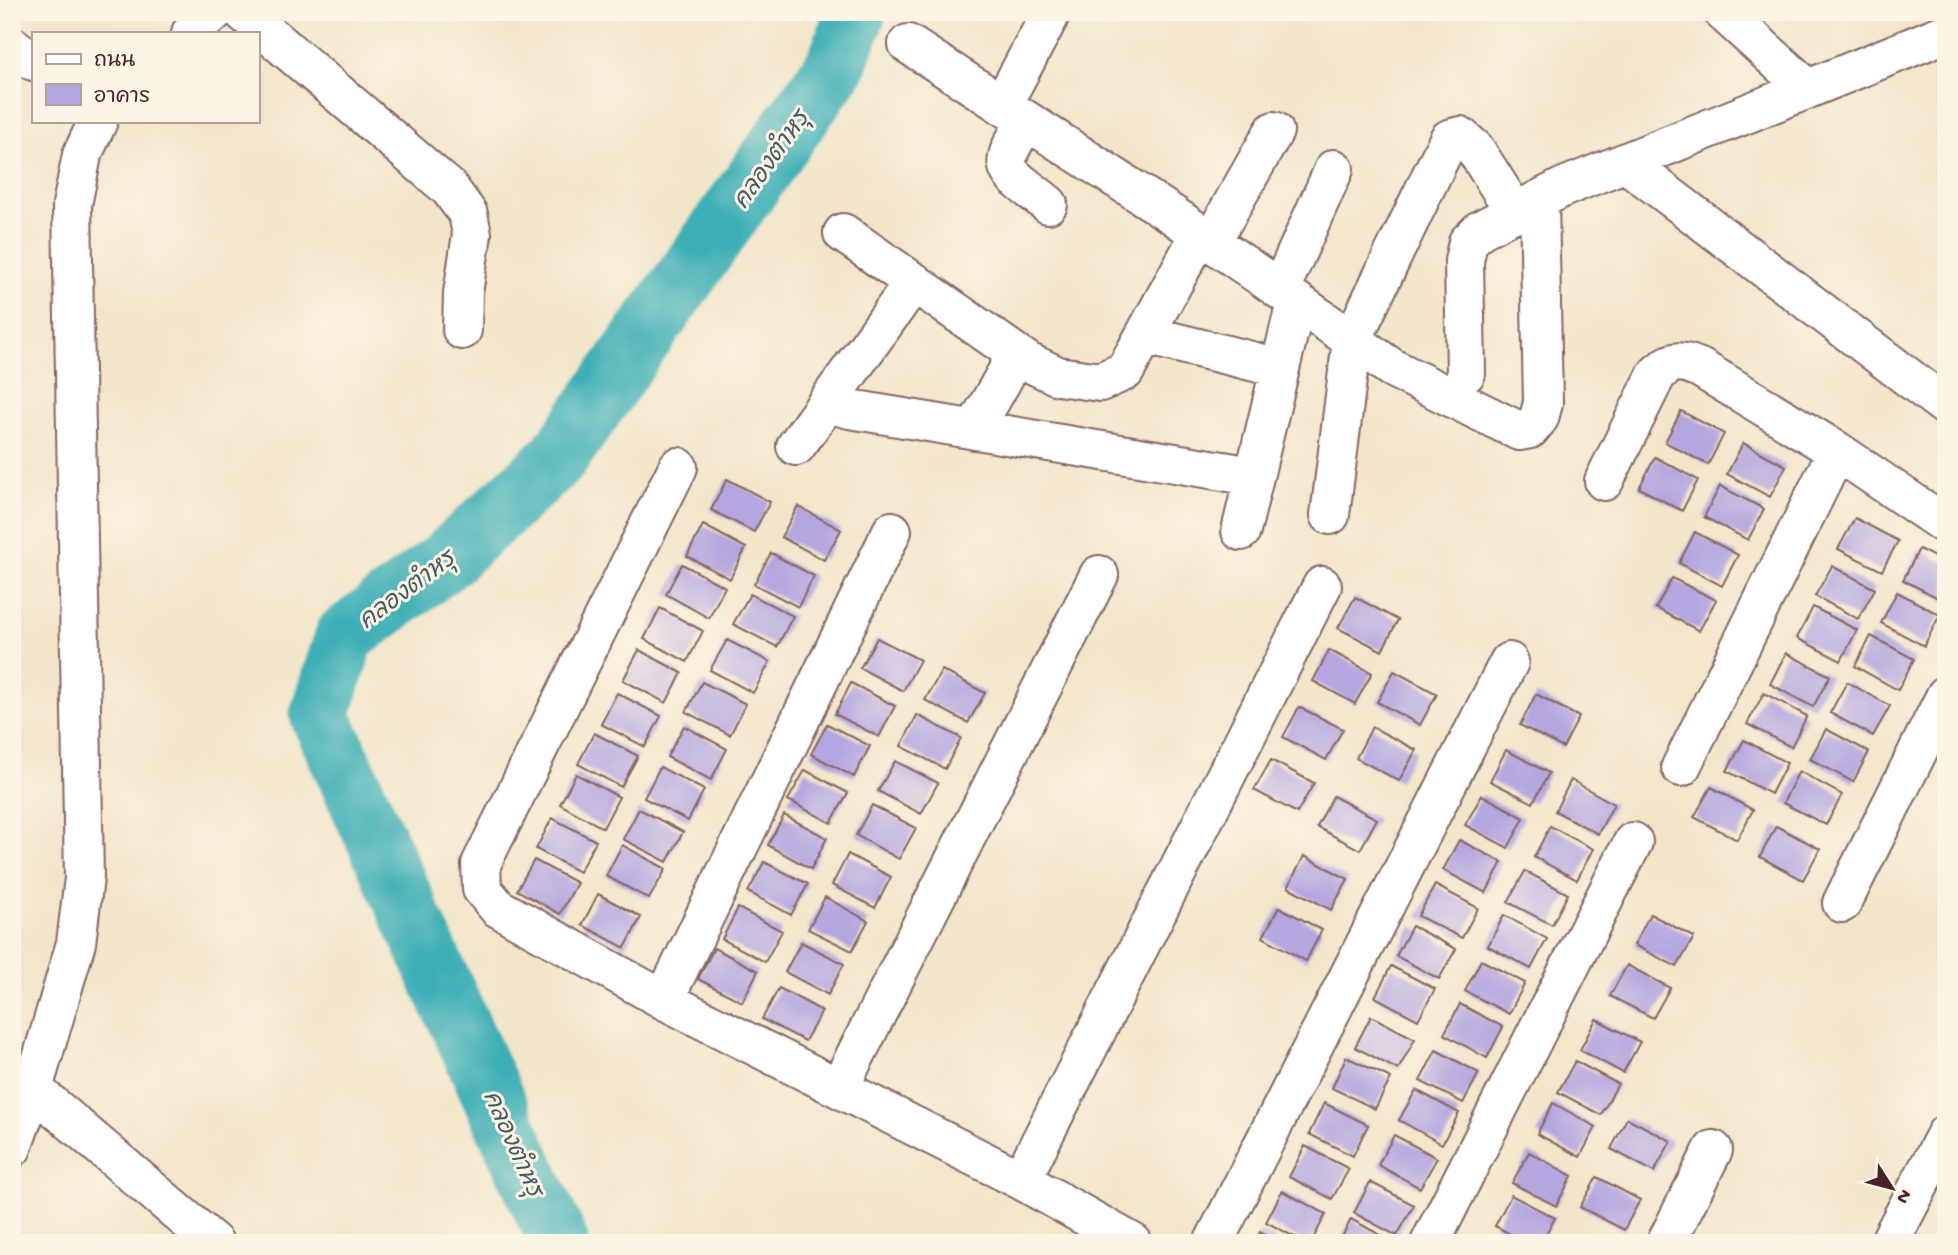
<svg xmlns="http://www.w3.org/2000/svg" width="1958" height="1255" font-family="'Gochi Hand','Playpen Sans Thai',sans-serif">
<style>
.lines{fill:none;stroke-linecap:round;stroke-linejoin:round}
.river{stroke:#3eafb6;stroke-width:61}
.building{fill:#b4a6df}
.minor-casing{stroke:#856563;stroke-width:42}
.minor{stroke:#fff;stroke-width:38}
.labels{text-anchor:middle;stroke-width:6;stroke-linejoin:round;paint-order:stroke}
.water-label{font-size:24px;font-style:italic;fill:#455963;stroke:#fcf5e5}
</style>
<rect width="100%" height="100%" fill="#fcf5e5"/>
<filter id="ink" filterUnits="userSpaceOnUse"><feTurbulence type="fractalNoise" baseFrequency=".0143" numOctaves="2"/><feDisplacementMap in="SourceGraphic" scale="14" xChannelSelector="R" yChannelSelector="G"/><feConvolveMatrix kernelMatrix="1 2 1 2 8 2 1 2 1" color-interpolation-filters="sRGB"/></filter>
<filter id="wash" filterUnits="userSpaceOnUse"><feTurbulence type="fractalNoise" baseFrequency=".00686" numOctaves="4" result="noise"/><feDisplacementMap in="SourceGraphic" scale="28" xChannelSelector="R" yChannelSelector="G"/><feGaussianBlur stdDeviation="1.57" result="paint"/><feColorMatrix in="noise" values="0 0 0 0 0 0 0 0 0 0 0 0 0 0 0 0 0 1.4 0 .05"/><feComposite in="paint" operator="in"/></filter>
<g filter="url(#wash)">
<rect width="100%" height="100%" fill="#f2e6ca"/>
<g class="lines">
<path class="river" d="M559 1243 320 715 345 636 442 564 557 459 836 65 856 12"/>
</g>
<g id="blocks">
<path class="building" d="M1681 411 1724 434 1708 465 1665 442Z
M1743 443 1786 466 1770 497 1727 474Z
M1655 457 1698 480 1682 511 1639 488Z
M727 479 770 502 754 532 711 510Z
M1720 486 1764 509 1748 540 1704 517Z
M798 506 841 530 824 560 781 537Z
M1855 518 1898 541 1882 571 1838 549Z
M703 525 746 548 730 579 687 556Z
M1695 532 1738 555 1722 586 1679 563Z
M1919 549 1946 563V602L1903 580Z
M771 553 814 576 798 607 754 584Z
M682 564 725 587 709 618 666 594Z
M1832 566 1875 589 1858 619 1815 596Z
M1672 578 1716 600 1699 631 1656 608Z
M1897 592 1940 615 1924 646 1881 623Z
M750 594 793 616 777 647 733 624Z
M1355 597 1398 620 1382 651 1338 628Z
M1813 607 1857 630 1841 661 1797 638Z
M660 608 703 631 687 662 644 639Z
M1871 636 1914 659 1898 690 1855 666Z
M877 638 920 660 903 691 860 668Z
M727 640 770 662 753 693 710 670Z
M639 650 682 673 666 703 623 680Z
M1329 650 1372 673 1355 704 1313 681Z
M1786 653 1830 676 1813 707 1770 684Z
M942 670 985 693 968 723 925 700Z
M1394 671 1437 694 1420 725 1377 702Z
M702 682 746 704 730 735 686 712Z
M1847 682 1890 706 1873 736 1830 713Z
M851 683 895 706 879 737 835 714Z
M617 693 661 716 645 747 601 724Z
M1764 693 1807 716 1791 747 1747 724Z
M1536 694 1579 717 1563 748 1520 725Z
M1299 707 1343 729 1326 760 1283 737Z
M917 715 961 738 945 769 901 746Z
M827 724 870 746 854 777 811 754Z
M684 726 727 749 711 780 667 757Z
M1372 727 1416 750 1399 781 1356 758Z
M1826 729 1869 752 1853 782 1810 759Z
M594 733 638 756 621 787 578 764Z
M1744 740 1787 763 1771 794 1727 771Z
M1506 750 1549 773 1533 803 1490 781Z
M1271 760 1314 783 1297 813 1254 790Z
M895 761 938 783 921 814 878 791Z
M660 767 704 790 688 821 644 798Z
M805 770 848 793 831 823 788 800Z
M1799 771 1842 795 1826 825 1783 803Z
M576 774 619 797 603 828 560 804Z
M1571 780 1614 804 1598 834 1555 811Z
M1711 787 1753 810 1737 840 1694 817Z
M1482 795 1524 818 1508 848 1465 825Z
M1333 796 1377 819 1360 850 1317 827Z
M872 805 916 828 899 859 856 835Z
M639 809 683 832 667 862 623 839Z
M784 815 827 838 811 869 768 845Z
M552 818 596 841 579 872 536 849Z
M1550 826 1593 849 1577 880 1534 857Z
M1776 826 1820 849 1803 880 1760 857Z
M1459 840 1502 862 1486 893 1443 870Z
M622 845 666 869 649 899 606 876Z
M848 854 891 877 875 908 832 885Z
M1304 856 1348 879 1331 910 1288 887Z
M534 860 577 883 560 914 517 890Z
M764 862 808 884 791 915 748 892Z
M1525 871 1568 894 1552 925 1508 902Z
M1435 885 1478 908 1462 938 1418 916Z
M598 894 641 917 625 948 582 925Z
M825 897 868 921 852 951 808 929Z
M1279 907 1322 930 1306 961 1263 937Z
M738 908 782 931 765 962 722 939Z
M1650 914 1694 937 1677 967 1634 945Z
M1504 915 1547 939 1531 969 1488 946Z
M1412 926 1456 949 1439 979 1396 956Z
M801 942 844 964 828 995 785 972Z
M714 948 758 971 742 1002 698 979Z
M1481 960 1525 983 1509 1014 1465 991Z
M1627 965 1670 988 1653 1018 1610 996Z
M1391 966 1435 989 1418 1020 1375 997Z
M779 988 822 1011 805 1041 762 1019Z
M1460 1004 1503 1027 1487 1058 1444 1034Z
M1371 1016 1415 1039 1398 1070 1355 1047Z
M1596 1019 1640 1042 1623 1073 1580 1050Z
M1436 1050 1479 1073 1463 1103 1420 1081Z
M1346 1057 1391 1078 1375 1109 1332 1088Z
M1575 1061 1618 1084 1601 1115 1558 1092Z
M1416 1090 1459 1113 1442 1144 1399 1120Z
M1324 1103 1368 1125 1353 1156 1309 1134Z
M1553 1103 1596 1127 1580 1157 1537 1134Z
M1627 1118 1671 1141 1654 1172 1611 1149Z
M1394 1135 1437 1158 1420 1188 1378 1165Z
M1305 1146 1349 1169 1332 1199 1289 1177Z
M1529 1152 1572 1176 1556 1206 1512 1183Z
M1597 1177 1640 1200 1624 1230 1580 1207Z
M1370 1182 1414 1205 1397 1236 1354 1213Z
M1282 1191 1326 1214 1311 1243H1306L1266 1222Z
M1511 1195 1555 1218 1541 1243H1527L1495 1226Z
M1351 1219 1395 1243H1339Z
M1260 1232 1280 1243H1254Z"/>
</g>
</g>
<g filter="url(#ink)">
<use href="#blocks" fill-opacity="0" stroke="#856563" stroke-width="2"/>
<g class="lines">
<defs>
<path id="minor" d="M243 12 449 188 468 214 472 234 463 293 462 330
M1723 12 1808 89 1946 33
M191 33 214 12
M908 44 1173 215 1392 368 1519 431 1530 429 1539 418 1543 403 1539 200
M12 46 33 61
M1002 105 1049 17
M1027 121C993 172 1005 169 1048 204
M1626 163 1946 406
M843 233 1028 362 1058 376 1100 382 1125 371 1200 234
M1211 242 1274 131
M1280 290 1334 169
M1145 335 1280 368
M1466 373 1464 261 1468 242 1480 230 1564 187 1808 89
M827 403 850 409 1253 476
M974 430 1017 354
M796 446 914 282
M678 467 481 864 482 889 498 908 664 1000 1021 1180 1133 1243
M1604 481 1657 374C1674 359 1679 360 1700 368L1837 451 1946 525
M1330 515 1352 340 1449 139 1460 136 1475 149 1515 212
M1241 531 1296 302
M1681 767 1837 451
M1842 903 1946 695
M664 1000 892 531
M839 1088 1099 575
M33 1089 214 1243
M12 1148 33 1089 76 943 84 878 72 205 82 155 98 121
M1021 1180 1322 586
M1213 1243 1509 662
M1430 1243 1633 842
M1666 1243 1713 1150
M1889 1243 1946 1134"/>
</defs>
<use href="#minor" class="minor-casing"/>
<use href="#minor" class="minor"/>
</g>
</g>
<g class="labels">
<g class="water-label">
<text transform="translate(770 159) rotate(-55)" y="8">คลองตำหรุ</text>
<text transform="translate(406 589) rotate(-37)" y="8">คลองตำหรุ</text>
<text transform="translate(514 1143) rotate(66)" y="8">คลองตำหรุ</text>
</g>
</g>
<rect width="1958" height="1255" fill="none" stroke="#fcf5e5" stroke-width="42"/>
<rect x="32" y="32" width="228" height="91" fill="#fcf5e5" stroke="#b59f9b" stroke-width="2"/>
<rect x="46" y="54" width="35" height="10" fill="#ffffff" stroke="#b59f9b" stroke-width="2"/>
<text x="94" y="66" font-size="21" fill="#4a1f2b">ถนน</text>
<rect x="46" y="84" width="35" height="21" fill="#b4a6df" stroke="#b59f9b" stroke-width="2"/>
<text x="94" y="102" font-size="21" fill="#4a1f2b">อาคาร</text>
<g transform="translate(1892 1188) rotate(126)" stroke="#fcf5e5" stroke-width="5" paint-order="stroke">
<path d="M0-5L12 26L0 18L-12 26Z" fill="#4a1f2b"/>
<text y="-10" font-size="19" font-weight="bold" text-anchor="middle" fill="#4a1f2b">N</text>
</g>
</svg>
